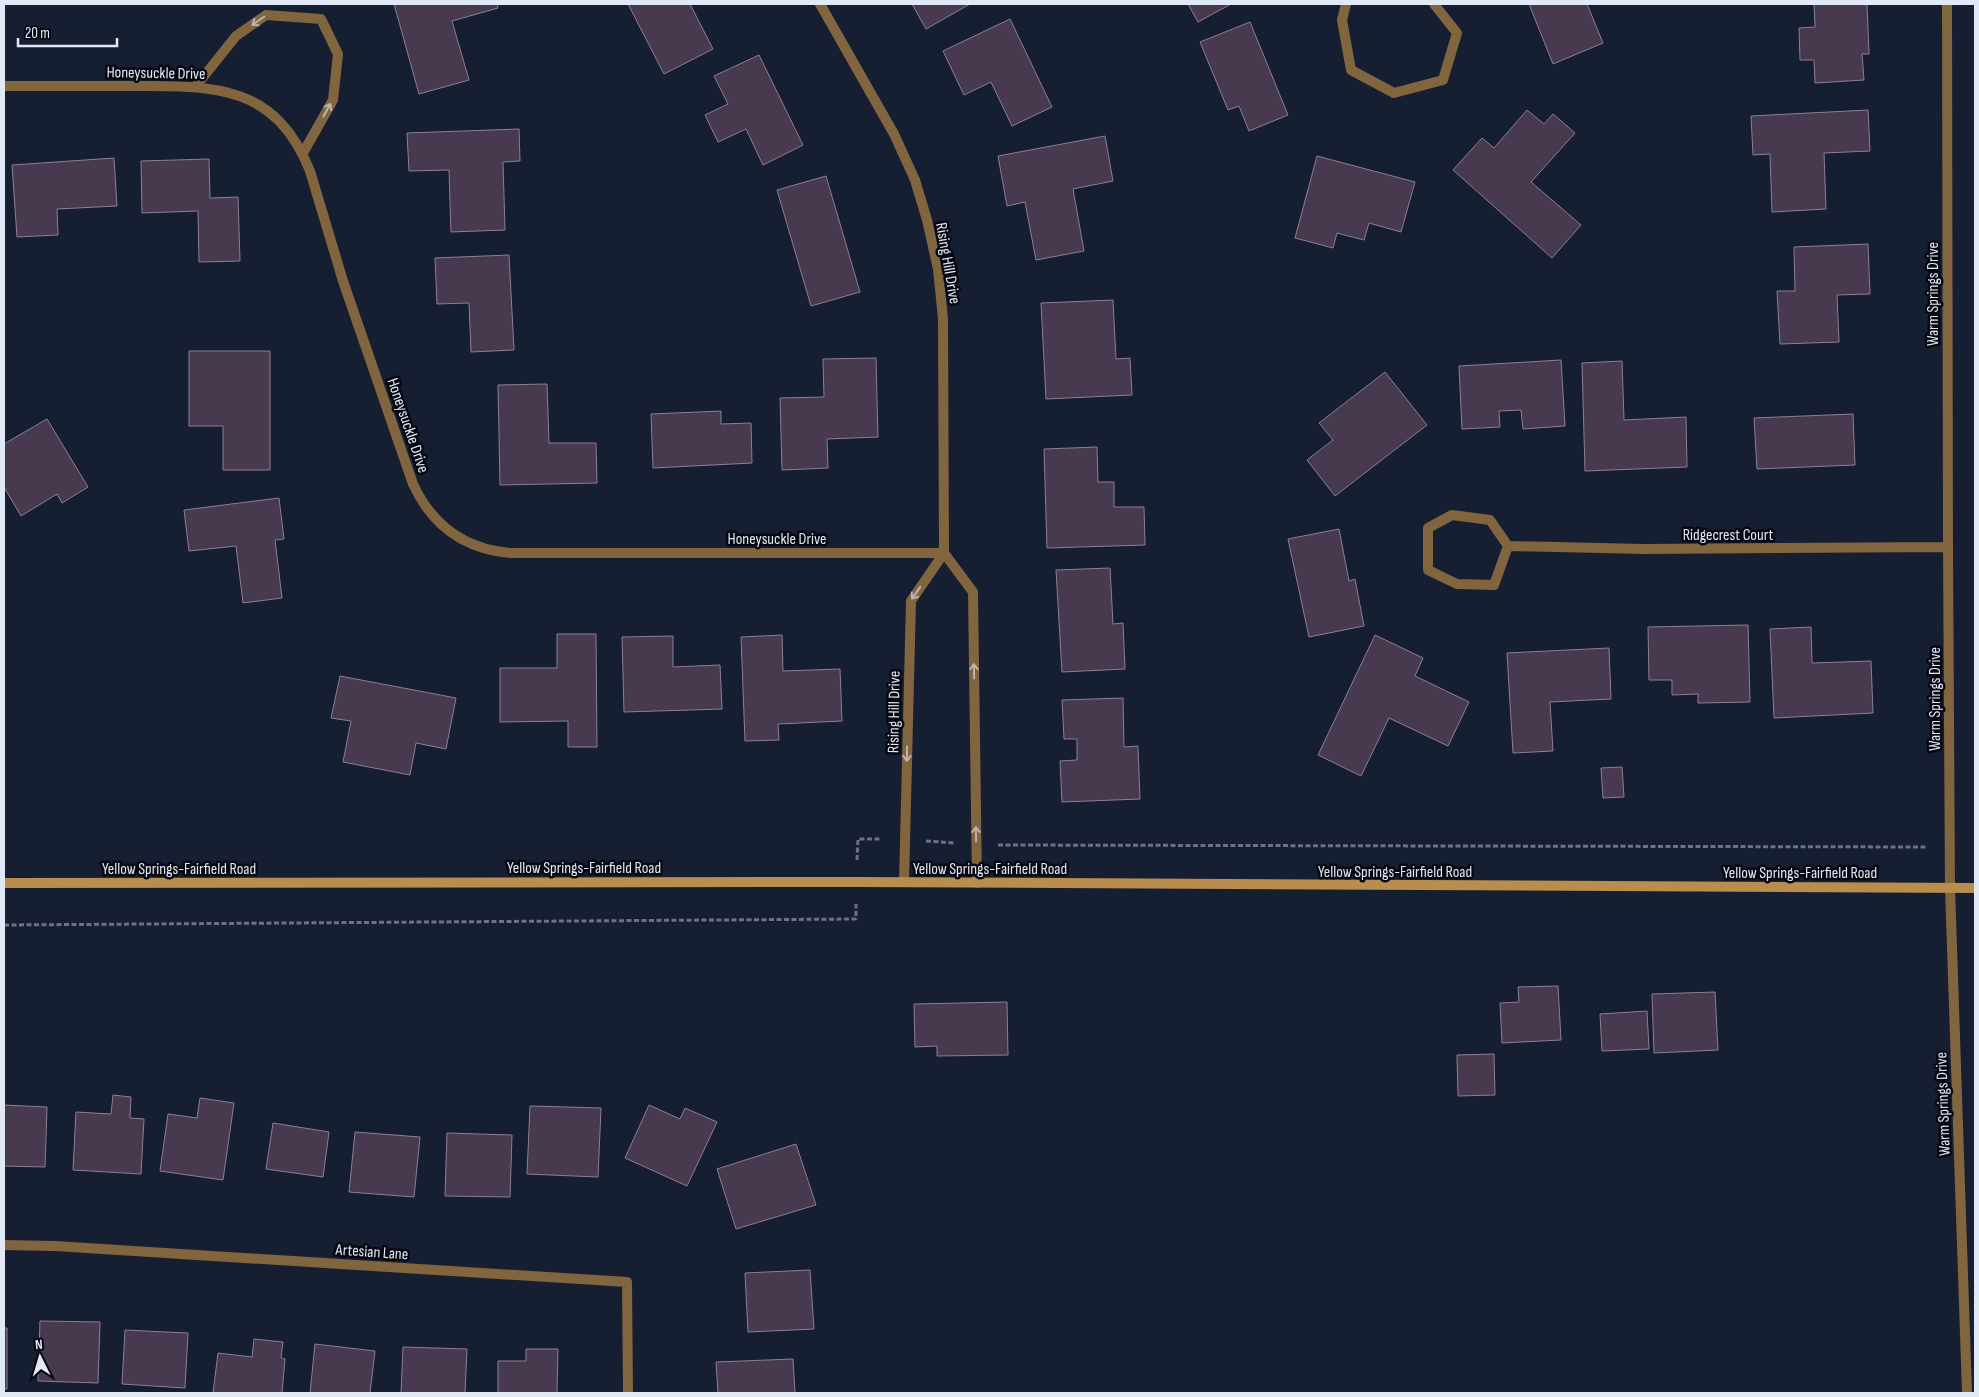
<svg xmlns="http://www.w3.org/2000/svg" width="1979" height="1397" font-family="'Sofia Sans Condensed',sans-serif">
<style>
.building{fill:#47394e;stroke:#8e7e96}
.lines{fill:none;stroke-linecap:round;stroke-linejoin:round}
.path{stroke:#6c7384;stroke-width:3;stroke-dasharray:5 2.5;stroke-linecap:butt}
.service{stroke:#80653f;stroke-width:10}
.minor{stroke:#80653f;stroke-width:10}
.secondary{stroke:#b98d4e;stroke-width:10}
.oneway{stroke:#bbb4ad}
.labels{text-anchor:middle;stroke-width:5;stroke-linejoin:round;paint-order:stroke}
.street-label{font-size:16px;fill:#e2e9f6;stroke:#060811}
</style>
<rect width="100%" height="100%" fill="#161e31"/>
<path class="building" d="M394 4H497L498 8 452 21 469 80 419 94Z
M628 4H690L713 49 664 74Z
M912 4H970L926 29Z
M1188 4H1231L1198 22Z
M1529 4H1587L1603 43 1553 64Z
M1814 4H1867L1869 54H1862L1864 80 1815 83 1814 60H1800L1799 28 1815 27Z
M1010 19 1052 107 1012 126 991 82 964 95 943 51Z
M1250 22 1288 115 1249 131 1239 106 1228 110 1200 42Z
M759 55 803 145 763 165 746 129 718 142 705 115 728 104 714 76Z
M1527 110 1544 124 1553 114 1575 133 1531 182 1581 225 1552 258 1453 170 1482 138 1494 148Z
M1868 110 1870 151 1824 153 1826 209 1772 212 1770 154 1753 155 1751 116Z
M519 129 520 161 503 162 505 230 451 232 449 170 409 171 407 133Z
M1105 136 1113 181 1073 189 1084 251 1036 260 1025 202 1007 206 998 156Z
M1317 156 1415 182 1401 232 1369 223 1364 240 1337 233 1333 248 1295 238Z
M114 158 117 206 57 209 58 235 17 237 12 165Z
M209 159 210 198 238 197 240 261 199 262 198 211 142 213 141 161Z
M826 176 860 292 811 306 777 190Z
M1868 244 1870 294 1837 295 1839 342 1780 344 1777 291H1795L1794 247Z
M509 255 514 350 471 352 469 303 437 304 435 258Z
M1113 300 1116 359 1130 358 1132 395 1046 399 1041 303Z
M189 351H270V470H223V426H189Z
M876 358 878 437 827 439 828 468 782 470 780 398 824 397 823 359Z
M1561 360 1565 426 1523 429 1521 410 1499 411 1500 427 1462 429 1459 366Z
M1622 361 1624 420 1686 417 1687 467 1585 471 1582 363Z
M1385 372 1427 425 1335 496 1307 460 1333 440 1319 423Z
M547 384 549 443H596L597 483 500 485 498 385Z
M721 411V424L751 423 752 463 653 468 651 414Z
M1853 414 1855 465 1757 469 1754 418Z
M47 419 88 487 62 503 57 494 21 516 4 487V444Z
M1097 447 1098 482H1114V507H1144L1145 545 1047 548 1044 449Z
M279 498 284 539 275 540 282 598 243 603 236 546 189 551 184 510Z
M1339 529 1349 581 1355 579 1364 626 1309 637 1288 539Z
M1110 568 1113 624 1123 623 1125 669 1062 672 1056 570Z
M1748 625 1750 702 1698 703V694L1672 695V680H1649L1648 627Z
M1811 627 1812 663 1871 661 1873 713 1774 718 1770 629Z
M557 634H596L597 747H568V721L500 722V668H557Z
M782 635 783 671 840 669 842 721 778 724 779 740 745 741 741 637Z
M1375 635 1423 658 1415 676 1469 702 1448 746 1389 718 1361 776 1318 755Z
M673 636V667L720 665 722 709 624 712 622 637Z
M1609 648 1611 699 1550 702 1553 751 1513 753 1507 653Z
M340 676 456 698 446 749 416 743 410 775 343 762 351 721 331 718Z
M1123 698 1124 747 1138 746 1140 799 1062 802 1060 761 1077 760V739H1064L1062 700Z
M1622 767 1624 797 1603 798 1601 768Z
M1558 986 1561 1040 1502 1043 1500 1003 1519 1002 1518 987Z
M1715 992 1718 1050 1654 1053 1652 994Z
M1007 1002 1008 1055 937 1056V1046L915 1047 914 1004Z
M1647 1011 1649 1049 1602 1051 1600 1014Z
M1494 1054 1495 1095 1458 1096 1457 1055Z
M113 1095 131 1097 130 1118 144 1119 141 1174 73 1170 76 1112 111 1114Z
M200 1098 234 1103 223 1180 160 1171 168 1114 197 1118Z
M4 1105 47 1107 45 1167 4 1166Z
M649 1105 680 1119 685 1108 717 1122 687 1186 625 1158Z
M530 1106 601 1108 598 1177 527 1174Z
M273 1123 329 1132 323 1177 266 1169Z
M355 1132 420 1137 414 1197 349 1192Z
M447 1133 512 1135 510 1197 445 1196Z
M796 1144 816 1205 736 1229 717 1169Z
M810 1270 814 1329 748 1332 745 1273Z
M40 1321 100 1322 98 1383 38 1381Z
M4 1328H7V1389H4Z
M125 1330 188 1333 185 1388 122 1384Z
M254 1339 283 1342 281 1358 285 1359 282 1393H213L218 1353 252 1357Z
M315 1344 375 1351 370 1393H310Z
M403 1347 467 1349 465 1393H401Z
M526 1349H558L557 1393H498V1361H526Z
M793 1359 795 1393H718L716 1362Z"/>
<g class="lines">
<path class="path" d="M926 841 955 843
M998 845 1927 847
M857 860 858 839H882
M4 925 856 919V904"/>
<path class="service" d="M196 86 236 36 266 15 321 19 338 54 333 100 303 153"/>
<path class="minor" d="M820 4 894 134 915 180 927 220 938 269 943 319 944 553 911 601 904 882
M1346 4 1342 20 1351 70 1394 93 1443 80 1457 33 1434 4
M1947 4 1948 547 1950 888 1967 1393
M4 86C45 86 85 86 126 86 209 86 274 81 310 171L343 281 413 484C432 525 464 549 510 553H944
M1508 546 1494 585 1457 584 1428 570V528L1452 515 1490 520 1508 546 1644 549 1948 547
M944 553 973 592 977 883
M4 1245 55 1246 627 1282 628 1393"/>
<path class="secondary" d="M4 883 857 882 1975 888"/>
</g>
<defs><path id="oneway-shaft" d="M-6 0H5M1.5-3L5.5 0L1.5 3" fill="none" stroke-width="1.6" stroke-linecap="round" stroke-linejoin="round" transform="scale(1.25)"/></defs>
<g class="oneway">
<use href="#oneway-shaft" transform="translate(258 21) rotate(145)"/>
<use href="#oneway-shaft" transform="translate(327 110) rotate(-61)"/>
<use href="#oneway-shaft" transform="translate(916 593) rotate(125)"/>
<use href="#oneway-shaft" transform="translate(974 671) rotate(-91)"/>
<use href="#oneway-shaft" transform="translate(907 754) rotate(91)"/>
<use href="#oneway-shaft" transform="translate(976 834) rotate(-91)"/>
</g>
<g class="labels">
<g class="street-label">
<text transform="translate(156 72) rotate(1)" y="6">Honeysuckle Drive</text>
<text transform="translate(949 263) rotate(80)" y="6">Rising Hill Drive</text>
<text transform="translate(1932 294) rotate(-90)" y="6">Warm Springs Drive</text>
<text transform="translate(409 425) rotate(71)" y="6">Honeysuckle Drive</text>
<text x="1728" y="540">Ridgecrest Court</text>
<text x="777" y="544">Honeysuckle Drive</text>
<text transform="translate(1934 699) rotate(-90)" y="6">Warm Springs Drive</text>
<text transform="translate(893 712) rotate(-89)" y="6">Rising Hill Drive</text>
<text x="584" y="873">Yellow Springs-Fairfield Road</text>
<text x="179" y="874">Yellow Springs-Fairfield Road</text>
<text x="990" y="874">Yellow Springs-Fairfield Road</text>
<text x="1395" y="877">Yellow Springs-Fairfield Road</text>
<text x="1800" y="878">Yellow Springs-Fairfield Road</text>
<text transform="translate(1942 1104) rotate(-92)" y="6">Warm Springs Drive</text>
<text transform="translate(372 1251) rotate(4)" y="6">Artesian Lane</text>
</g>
</g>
<rect width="1979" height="1397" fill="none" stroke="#e2e9f6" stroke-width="10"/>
<g transform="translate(40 1357) rotate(355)" stroke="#060811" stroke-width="4" paint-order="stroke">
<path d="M0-4L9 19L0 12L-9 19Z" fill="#e2e9f6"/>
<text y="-8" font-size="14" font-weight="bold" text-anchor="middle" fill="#e2e9f6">N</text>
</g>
<path d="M18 38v8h99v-8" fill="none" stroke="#e2e9f6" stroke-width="2.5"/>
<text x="25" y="38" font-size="15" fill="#e2e9f6" stroke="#060811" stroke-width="4" paint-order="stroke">20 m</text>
</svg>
